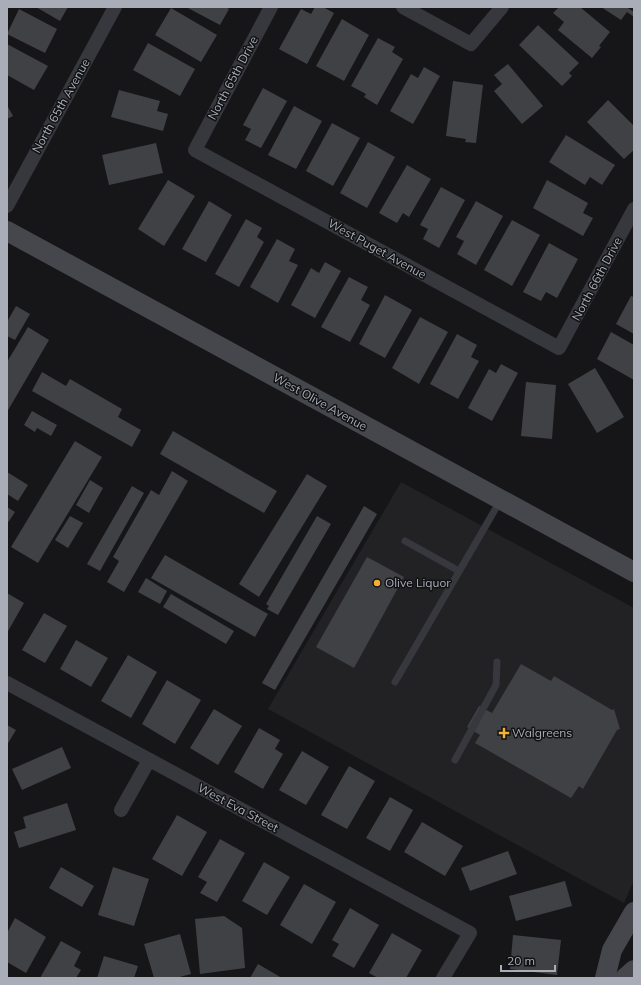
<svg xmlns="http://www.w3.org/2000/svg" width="641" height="985" font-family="Mulish,sans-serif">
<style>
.built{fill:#222225}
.building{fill:#404145}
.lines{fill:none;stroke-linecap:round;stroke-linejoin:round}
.lane{stroke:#37383d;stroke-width:7}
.street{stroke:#37383d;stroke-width:14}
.secondary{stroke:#45474d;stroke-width:20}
.poi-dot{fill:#f2b134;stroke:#111113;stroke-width:1.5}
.labels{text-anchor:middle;stroke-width:3;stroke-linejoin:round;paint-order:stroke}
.street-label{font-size:12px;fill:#a8adb8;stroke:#111113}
.poi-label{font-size:12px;fill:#a8adb8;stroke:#111113;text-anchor:start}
</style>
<rect width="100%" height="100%" fill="#161618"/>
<path class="built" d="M401 482 634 608V880L624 903 268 709Z"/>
<path class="building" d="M36 7H68L60 21Z
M186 7H226L229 9 220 25Z
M315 7H323L334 13 307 64 279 49 301 9 311 14Z
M559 7H580L610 32 599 46 601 47 592 58 558 30 564 22 553 13Z
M601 7H629L628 8 634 12V17L627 12 621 20Z
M171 8 217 35 201 62 155 35Z
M19 9 57 29 45 53 7 34Z
M342 19 369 35 344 81 316 66Z
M538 25 579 63 569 73 572 76 562 86 519 45Z
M378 38 395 47 392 52 403 59 377 105 364 97 366 94 351 86Z
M148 43 195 69 180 96 133 70Z
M7 44 48 66 34 90 7 75Z
M508 64 543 106 522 124 494 91 502 84 494 75Z
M424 67 440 76 413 124 390 111 411 74 418 78Z
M453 81 483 85 476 143 465 142 466 139 446 136Z
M263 88 287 101 261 148 245 140 251 129 243 125Z
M119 90 160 101 157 111 168 114 163 131 111 117Z
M608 100 634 126V150L624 159 587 122Z
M7 105 13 116 7 119Z
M294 106 322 121 296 169 268 155Z
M332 123 360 138 333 186 306 171Z
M566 135 615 165 602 185 590 177 585 185 549 162Z
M368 142 395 157 367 208 340 193Z
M156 143 163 173 109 185 102 155Z
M407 165 431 179 409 217 403 213 397 223 379 213Z
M168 180 195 196 164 246 138 229Z
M547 180 588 203 583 213 593 218 583 236 533 208Z
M441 187 465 200 439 248 423 239 428 229 420 225Z
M209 201 232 215 206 262 182 249Z
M476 201 503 216 476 265 457 254 464 241 456 237Z
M246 219 262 228 257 237 264 242 239 287 215 274Z
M512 220 540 235 512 286 484 270Z
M277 239 295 249 289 261 298 265 278 303 250 287Z
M549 243 578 259 557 298 546 292 541 301 523 292Z
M325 262 341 271 315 318 291 305 311 268 319 273Z
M349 277 368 287 361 300 370 305 350 342 321 327Z
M385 295 412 310 385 358 359 344Z
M631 296 634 297V334L616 324Z
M16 306 30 314 15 340 7 336V322Z
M420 317 448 332 419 384 392 368Z
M28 327 49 340 7 412V362Z
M611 332 634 345V380L597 359Z
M457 334 477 345 471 357 479 361 458 399 430 384Z
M501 364 518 373 492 421 468 408 489 369 496 373Z
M595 368 624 417 597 433 568 384Z
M42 372 66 386 70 379 122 409 118 417 141 430 132 447 32 391Z
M526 382 556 385 552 439 521 436Z
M32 411 57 425 51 436 37 428 35 432 24 425Z
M173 431 277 491 264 513 160 454Z
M75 441 102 457 38 563 11 547Z
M172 471 188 481 124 592 107 582 119 561 113 557 151 490 159 495Z
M7 472 28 485 18 501 7 494Z
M307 474 327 486 259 597 239 584Z
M90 480 103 488 89 513 76 505Z
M132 486 144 493 100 571 87 564Z
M364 506 377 514 275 690 262 683Z
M7 507 15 512 7 524Z
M70 516 83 523 68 548 55 540Z
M317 516 331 524 278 615 267 609 269 606 266 604Z
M165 555 268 614 255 637 151 578Z
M367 557 404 577 354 668 316 647Z
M146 578 167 591 160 604 138 592Z
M7 593 24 603 7 633Z
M171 594 234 631 226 644 163 607Z
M44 613 67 626 45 663 22 650Z
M76 640 108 658 91 687 60 669Z
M128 655 157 672 131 718 101 701Z
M521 664 551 681 554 676 612 710 614 709 620 729 617 730 583 789 579 786 571 798 475 743 480 735 467 727 479 706 492 713Z
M167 680 201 700 175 744 142 724Z
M214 709 242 726 218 765 190 748Z
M7 725 16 730 7 745Z
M259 728 280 740 275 749 283 754 263 789 234 772Z
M62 747 71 768 22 790 12 769Z
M302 751 329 767 306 805 279 790Z
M349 766 375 781 347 829 321 815Z
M390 797 413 810 390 851 366 838Z
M67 803 76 830 19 848 14 832 26 828 23 817Z
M177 815 207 832 182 876 152 859Z
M422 822 463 846 445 876 404 852Z
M220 839 245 853 217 902 200 893 207 882 198 877Z
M508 851 517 874 470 891 461 868Z
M264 862 290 877 267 915 242 901Z
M61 867 94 886 82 907 49 888Z
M113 867 149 879 134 926 98 915Z
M565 881 572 906 516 921 509 896Z
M304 884 336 902 312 944 280 925Z
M350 908 379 925 354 968 332 956 339 944 332 940Z
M224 916 242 928 245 968 200 974 195 919Z
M15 918 46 937 26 973 7 962V933Z
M392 933 422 950 406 978H378L369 973Z
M180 934 191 974 176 978H154L144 944Z
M513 935 561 940 557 975 510 969Z
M61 941 81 952 74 966 81 970 76 978H40Z
M104 956 138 966 134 978H97Z
M258 964 282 978H250Z"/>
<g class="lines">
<path class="lane" d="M405 541 459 571
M395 682 500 501
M455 760 496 685 497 662"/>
<path class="street" d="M271 7 195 150 559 348 634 209
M403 7 471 44 502 7
M7 206 115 7
M7 683 470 933 443 978
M121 810 149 760"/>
<path class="secondary" d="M7 231 634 572
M605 978 612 950 634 912
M625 978 634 970"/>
</g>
<g class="poi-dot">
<circle cx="377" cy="583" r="4"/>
<path d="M502 727h4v4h4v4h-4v4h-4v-4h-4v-4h4z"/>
</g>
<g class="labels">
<g class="street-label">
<text transform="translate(233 78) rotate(-62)" y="4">North 65th Drive</text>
<text transform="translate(61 106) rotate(-61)" y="4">North 65th Avenue</text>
<text transform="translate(377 249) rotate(29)" y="4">West Puget Avenue</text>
<text transform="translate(597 279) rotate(-62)" y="4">North 66th Drive</text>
<text transform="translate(320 402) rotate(29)" y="4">West Olive Avenue</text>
<text transform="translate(238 808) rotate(28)" y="4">West Eva Street</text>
</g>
<g class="poi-label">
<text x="385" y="587">Olive Liquor</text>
<text x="512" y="737">Walgreens</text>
</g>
</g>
<rect width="641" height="985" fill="none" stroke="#a8adb8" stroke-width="16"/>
<path d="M501 965v6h54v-6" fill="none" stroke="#a8adb8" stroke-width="2"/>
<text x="507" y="965" font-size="12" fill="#a8adb8" stroke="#111113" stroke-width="3" paint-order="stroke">20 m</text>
</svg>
